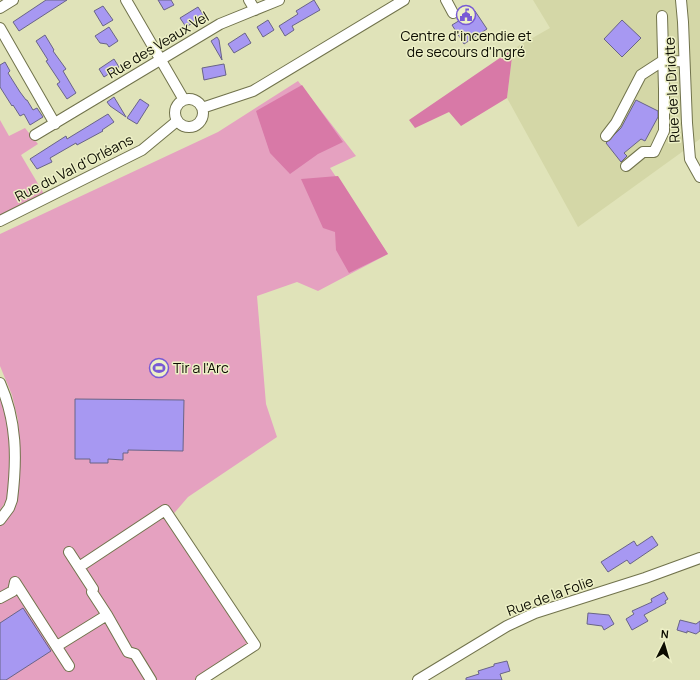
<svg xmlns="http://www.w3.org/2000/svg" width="700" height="680" font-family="Manrope,sans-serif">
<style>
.built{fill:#d4d7a7}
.green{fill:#e5a1c0}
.forest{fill:#d879a7}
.building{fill:#a798f2;stroke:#696487}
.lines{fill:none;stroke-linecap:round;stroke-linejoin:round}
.minor-casing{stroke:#71734c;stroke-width:12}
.minor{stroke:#fff;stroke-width:10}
.labels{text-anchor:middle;stroke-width:3;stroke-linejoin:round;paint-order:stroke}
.poi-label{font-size:14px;fill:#0c0c01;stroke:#edf0c6}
.street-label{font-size:14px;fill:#0c0c01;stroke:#edf0c6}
</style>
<rect width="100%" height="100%" fill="#e0e3b9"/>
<path class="built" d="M533 0H700V139L578 227 507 98 513 49 550 28Z"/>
<path class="green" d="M298 81 356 156 330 168 388 254 318 291 297 282 257 296 266 404 277 437 188 497 170 518 255 645 201 680H0V523L17 496 20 465 18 420 12 395 0 366V234L218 132Z
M0 120 9 136 25 128 38 144 21 155 44 194 0 216Z
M0 383 9 405 13 491 0 510Z"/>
<path class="forest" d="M513 49 507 98 461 126 449 112 415 128 409 120Z
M302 85 343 142 318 154 290 174 270 153 256 111Z
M338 176 388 254 349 273 336 250 335 232 323 228 301 179Z"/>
<path class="building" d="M46 0H67L19 31 13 22Z
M158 0H171L174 5 164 10Z
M314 0 320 10 292 26 294 30 285 36 279 26 298 14 296 11Z
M103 6 113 20 103 26 94 11Z
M198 7 204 16 186 27 180 18Z
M475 11 487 29 464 44 452 25Z
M268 20 274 30 263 37 257 27Z
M622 20 641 38 622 57 604 39Z
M109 27 118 41 109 47 107 44 100 43 95 36Z
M245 33 251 43 234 53 228 44Z
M45 35 54 50 53 51 66 69 63 71 76 93 67 99 57 84 60 82 46 61 48 60 36 41Z
M217 37 219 40 222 60 211 41Z
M114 59 119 67 104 77 99 69Z
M5 62 10 71 8 73 20 92 26 100H27L33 110 37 108 43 117 30 125 24 114 20 116 13 105 12 106 0 87V65Z
M224 64 226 75 204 80 202 68Z
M114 97 126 117 110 106 107 102Z
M140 99 149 105 137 124 127 118Z
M636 100 658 111V117L645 141 641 139 624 153 627 156 621 162 606 143 621 128Z
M108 114 114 122 102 130 103 131 77 145 76 143 50 158 52 162 37 169 30 159 66 136 67 139Z
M75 399 184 400 183 451 128 450V453H123V460L108 459V463H90V459H75Z
M652 536 658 545 630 564 627 560 608 572 601 562 634 541 637 546Z
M664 592 668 599 665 601 666 603 644 615 648 621 632 630 626 619 634 614 632 611 652 602 651 599Z
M23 608 51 651 6 680H0V623Z
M588 613 609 615 614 624 604 630 602 626 587 624Z
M680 620 696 624 700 621V631L696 634 687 631V633L677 630Z
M507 661 510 671 500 674 502 680H466V678L479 674 478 671 494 666V664Z"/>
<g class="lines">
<defs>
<path id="minor" d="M126 0 184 100
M249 0 255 10
M446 0 453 13
M681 0 683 22 687 123 690 159 700 177
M0 8 13 0
M0 28 55 124
M175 113a14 14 0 1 1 28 0a14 14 0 1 1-28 0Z
M202 108 253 91 404 0
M35 135 220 24 279 0
M606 136 616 123 641 75 661 62 684 61
M626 166 643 152H654L664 131V89L662 16
M0 221 142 150 177 121
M0 383C17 421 17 459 12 500L9 508 0 520
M69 552 93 589 92 592 107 615
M79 567 165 510 255 645 201 680
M15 582 69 666
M0 598 13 591 15 582
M57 646 107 615 128 652 135 654 151 680
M418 680 507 626 535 613 645 578 700 558"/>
</defs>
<use href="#minor" class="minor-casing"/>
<use href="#minor" class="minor"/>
</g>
<defs>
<symbol id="civic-ring" viewBox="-11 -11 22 22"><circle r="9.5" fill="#edf0c6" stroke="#785ad5" stroke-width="1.5"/><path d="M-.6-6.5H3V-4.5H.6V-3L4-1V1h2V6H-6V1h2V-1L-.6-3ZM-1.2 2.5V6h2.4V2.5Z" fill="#785ad5"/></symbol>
<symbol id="stadium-ring" viewBox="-11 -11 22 22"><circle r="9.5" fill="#edf0c6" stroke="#785ad5" stroke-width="1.5"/><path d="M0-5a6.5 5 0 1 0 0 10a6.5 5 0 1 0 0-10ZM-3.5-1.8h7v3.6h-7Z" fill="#785ad5"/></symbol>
</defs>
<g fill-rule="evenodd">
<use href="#civic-ring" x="455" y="4" width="22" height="22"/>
<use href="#stadium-ring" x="148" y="357" width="22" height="22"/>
</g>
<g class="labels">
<g class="poi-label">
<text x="466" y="41">Centre d'incendie et<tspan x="466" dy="16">de secours d'Ingré</tspan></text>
<text x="173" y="373" text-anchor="start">Tir a l'Arc</text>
</g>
<g class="street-label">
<text transform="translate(158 45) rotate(-31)" y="5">Rue des Veaux Vel</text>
<text transform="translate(672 90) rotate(-93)" y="5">Rue de la Driotte</text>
<text transform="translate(74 168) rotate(-27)" y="5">Rue du Val d'Orléans</text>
<text transform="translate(550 596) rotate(-20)" y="5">Rue de la Folie</text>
</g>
</g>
<g transform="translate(664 644) rotate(5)" stroke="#edf0c6" stroke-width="3" paint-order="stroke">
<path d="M0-3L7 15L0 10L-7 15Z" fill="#0c0c01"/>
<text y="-6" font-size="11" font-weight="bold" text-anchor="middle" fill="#0c0c01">N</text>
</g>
</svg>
